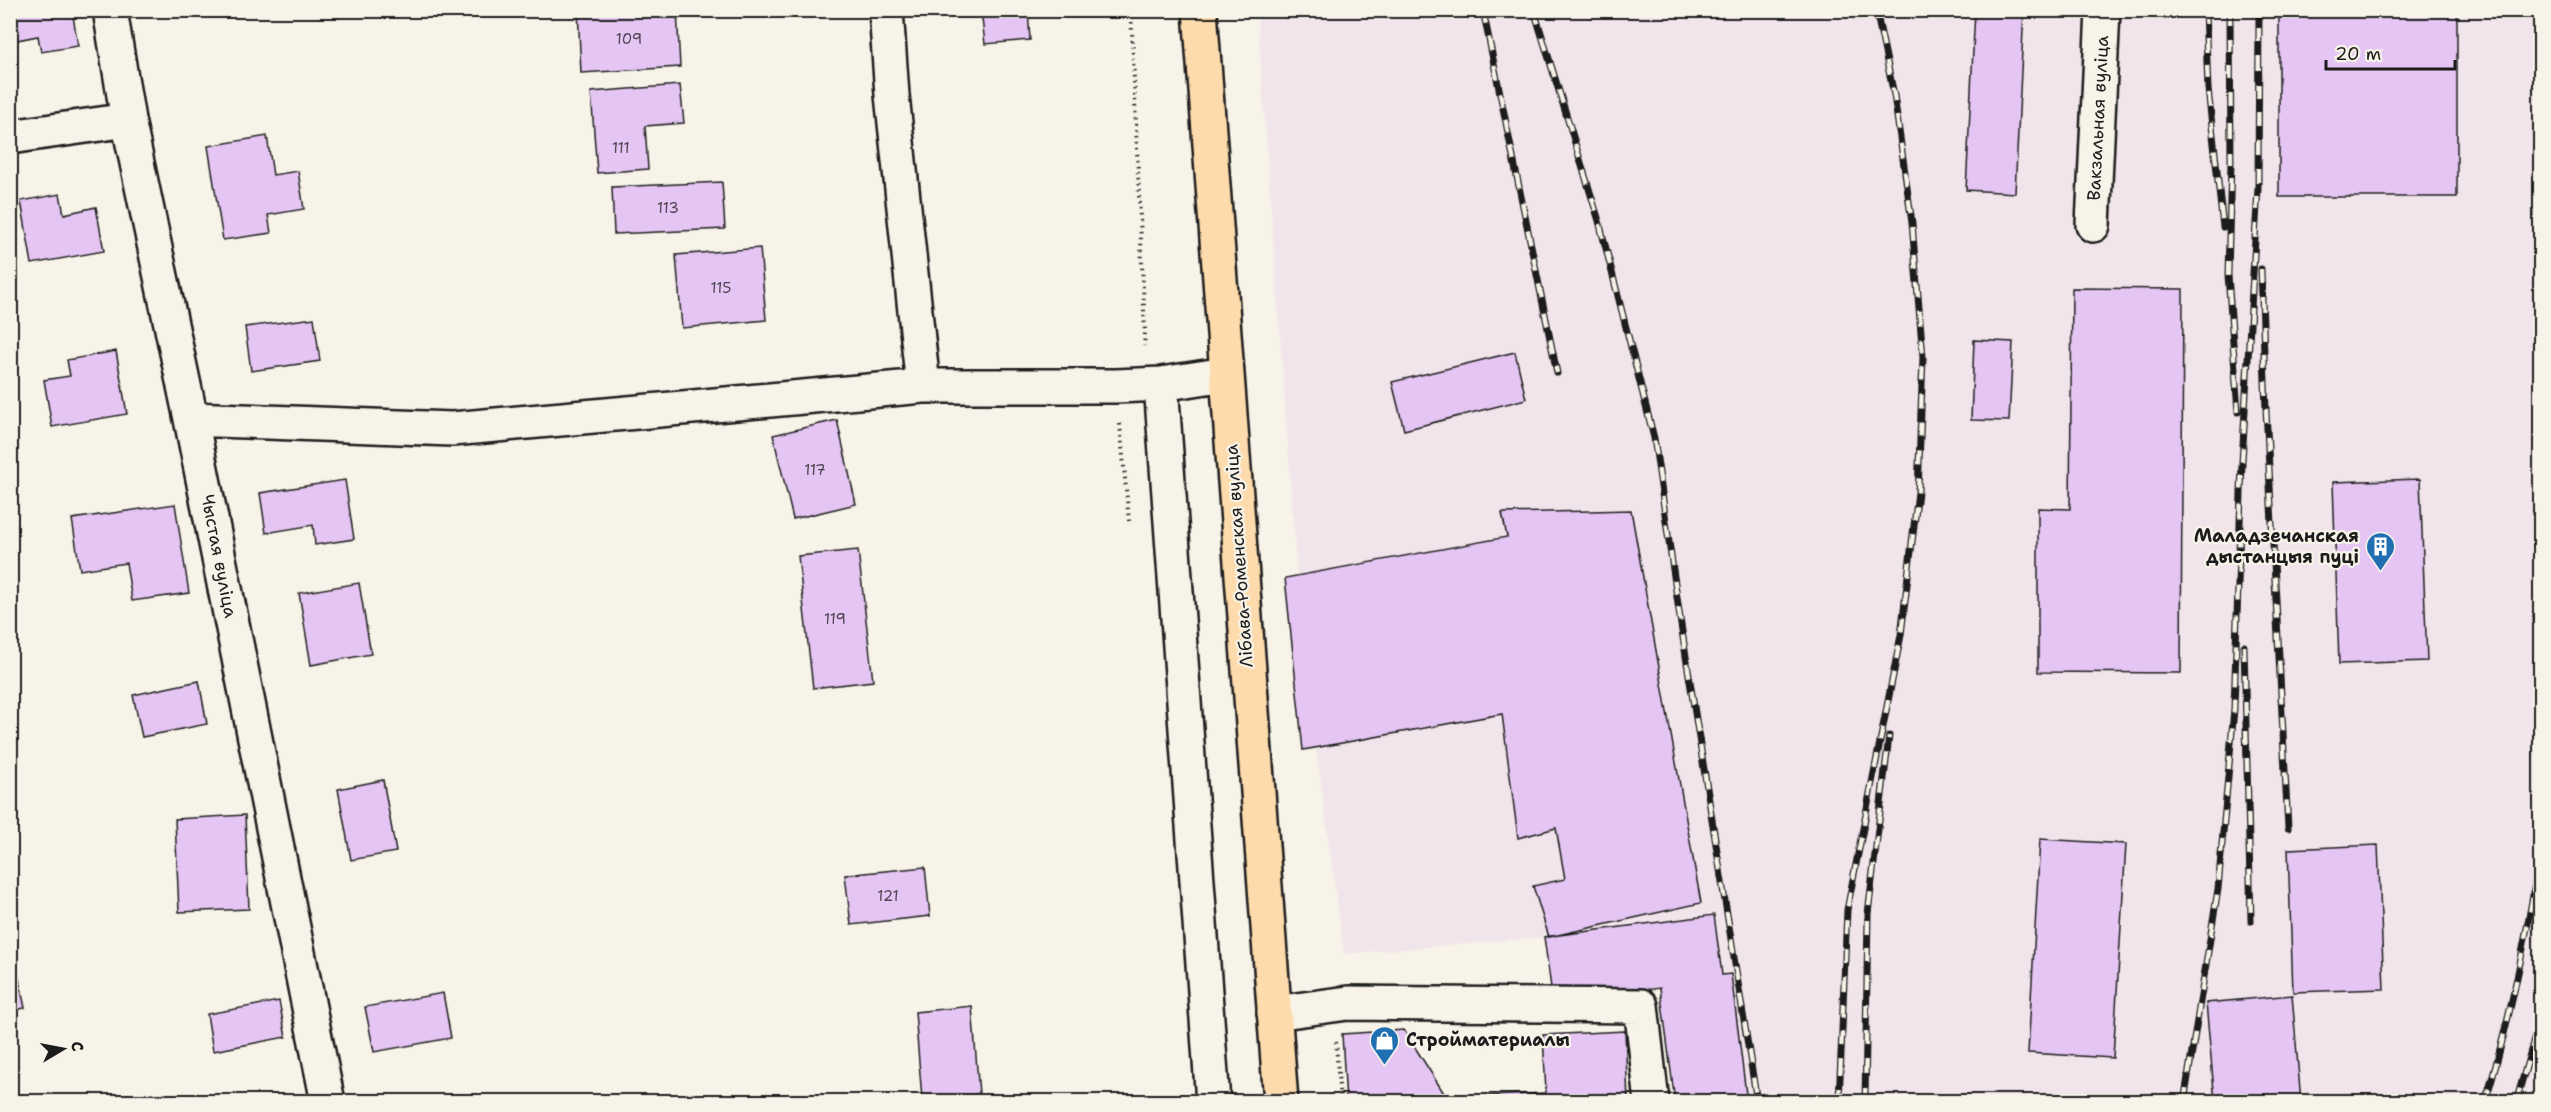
<svg xmlns="http://www.w3.org/2000/svg" width="2551" height="1112" font-family="'Shantell Sans',sans-serif">
<style>
.built{fill:#f1e5eb}
.building{fill:#e4c5f3;stroke:#1c1c1c;stroke-width:1.5}
.lines{fill:none;stroke-linecap:round;stroke-linejoin:round}
.minor-casing{stroke:#1c1c1c;stroke-width:38}
.major-casing{stroke:#1c1c1c;stroke-width:38}
.path{stroke:#1c1c1c;stroke-width:4;stroke-dasharray:1.5 4.5;stroke-linecap:butt}
.minor{stroke:#f7f3e8;stroke-width:33}
.major{stroke:#fedbac;stroke-width:33}
.rail-casing{stroke:#1c1c1c;stroke-width:7}
.rail{stroke:#f7f3e8;stroke-width:4.5;stroke-dasharray:14;stroke-linecap:butt}
.labels{text-anchor:middle;stroke-width:4.5;stroke-linejoin:round;paint-order:stroke}
.number-label{font-size:15px;fill:#4e4652}
.street-label{font-size:18px;fill:#1c1c1c;stroke:#f7f3e8}
.poi-label{font-size:18px;font-weight:bold;fill:#1c1c1c;stroke:#f7f3e8;text-anchor:end}
</style>
<rect width="100%" height="100%" fill="#f7f3e8"/>
<filter id="ink" filterUnits="userSpaceOnUse"><feTurbulence type="fractalNoise" baseFrequency=".0167" numOctaves="2"/><feDisplacementMap in="SourceGraphic" scale="12" xChannelSelector="R" yChannelSelector="G"/><feConvolveMatrix kernelMatrix="1 2 1 2 8 2 1 2 1" color-interpolation-filters="sRGB"/></filter>
<g filter="url(#ink)">
<path class="built" d="M1257 11H2540V1101H1747L1731 974 1722 975 1713 915 1549 937 1344 954 1302 645Z"/>
<path class="building" d="M10 10H72L78 46 41 52 38 36 12 41Z
M578 10H677L680 67 581 73Z
M981 10H1028L1030 40 985 44Z
M1975 10H2024L2015 193 1966 190Z
M2279 10H2457V197H2279Z
M680 85 684 123 645 126 648 169 597 173 591 92Z
M267 136 273 175 298 171 304 209 268 215 271 233 223 240 208 146Z
M722 182 725 229 614 234 612 187Z
M60 194 64 214 96 207 104 251 32 264 21 201Z
M760 248 766 320 682 328 676 255Z
M2072 288 2183 289 2181 673 2038 672V508L2070 509Z
M314 318 320 361 251 371 245 327Z
M1974 340 2013 342 2009 421 1971 420Z
M116 351 127 414 52 427 44 380 70 376 67 360Z
M1515 352 1526 399 1404 430 1392 382Z
M837 420 856 504 793 519 773 435Z
M2420 479 2427 661 2339 664 2333 482Z
M345 480 354 539 315 545 313 525 266 533 260 493Z
M175 504 189 593 132 601 126 563 80 570 72 519Z
M1631 510 1701 903 1549 937 1533 886 1565 879 1556 828 1518 838 1502 714 1303 750 1285 578 1507 537 1502 513Z
M858 550 873 681 813 688 798 556Z
M359 583 371 654 311 665 299 593Z
M199 681 207 724 142 737 133 695Z
M383 780 396 852 351 860 338 789Z
M245 815 249 909 179 912 175 819Z
M2040 839 2126 844 2113 1058 2028 1053Z
M2378 845 2384 989 2293 992 2288 849Z
M925 867 930 916 851 925 845 875Z
M1714 915 1722 975 1731 974 1747 1102H1675L1660 988 1553 1002 1544 937Z
M16 965 25 1008 10 1011V966Z
M443 993 451 1038 374 1052 365 1007Z
M2292 995 2301 1102H2215L2206 1003Z
M279 1001 286 1037 213 1051 207 1014Z
M972 1006 979 1094 922 1099 915 1012Z
M1404 1030 1447 1098V1102H1346L1342 1034Z
M1625 1031 1628 1102H1447V1098L1546 1093 1543 1035Z"/>
<g class="lines">
<defs>
<path id="minor" d="M110 10 128 120 191 419 328 1102
M886 10 892 95 923 386
M10 137 128 120
M2093 225 2103 10
M1161 384 1213 1102
M191 419 452 429 923 386H1116L1161 384 1226 374
M1274 1013 1348 1003 1641 1006 1652 1102"/>
<path id="major" d="M1200 10 1281 1102"/>
</defs>
<use href="#minor" class="minor-casing"/>
<use href="#major" class="major-casing"/>
<path class="path" d="M1131 10 1145 333 1144 346
M1120 424 1129 521
M1336 1042 1340 1102"/>
<use href="#minor" class="minor"/>
<use href="#major" class="major"/>
<defs>
<path id="rail" d="M1483 10 1557 373
M1534 10 1599 221 1654 438 1681 625 1757 1102
M2205 10 2208 89 2223 227
M2230 10 2231 162 2228 275 2238 412
M2261 269 2266 410 2288 828
M2244 646 2251 921
M1839 1102 1847 910 1901 635 1918 492 1923 357 1912 223 1894 95 1876 10
M1865 1102 1868 914 1889 736
M2184 1102 2218 889 2234 709 2242 462 2258 188 2259 10
M2485 1102C2510 1021 2526 938 2540 855
M2516 1102 2540 1019"/>
</defs>
<use href="#rail" class="rail-casing"/>
<use href="#rail" class="rail"/>
</g>
</g>
<defs>
<symbol id="building-pin" viewBox="-11 -11 22 30"><path d="M0 17L-7.5 6A9.5 9.5 0 1 1 7.5 6Z" fill="#1f6fb2" stroke="#f7f3e8"/><path d="M-4-6H4V6H1V3H-1V6H-4ZM-2.5-4.3h1.7v1.8h-1.7ZM.8-4.3h1.7v1.8H.8ZM-2.5-1h1.7V.8h-1.7ZM.8-1h1.7V.8H.8Z" fill="#fff"/></symbol>
<symbol id="shop-pin" viewBox="-11 -11 22 30"><path d="M0 17L-7.5 6A9.5 9.5 0 1 1 7.5 6Z" fill="#1f6fb2" stroke="#f7f3e8"/><path d="M-5-2.5h2.3a2.7 3.5 0 0 1 5.4 0H5L5.5 6h-11ZM-1.5-2.5h3a1.5 2.3 0 0 0-3 0Z" fill="#fff"/></symbol>
</defs>
<g fill-rule="evenodd">
<use href="#building-pin" x="2364" y="530" width="33" height="45"/>
<use href="#shop-pin" x="1368" y="1024" width="33" height="45"/>
</g>
<g class="labels">
<g class="number-label">
<text x="629" y="44">109</text>
<text x="621" y="153">111</text>
<text x="668" y="213">113</text>
<text x="721" y="293">115</text>
<text x="815" y="475">117</text>
<text x="835" y="624">119</text>
<text x="888" y="901">121</text>
</g>
<g class="street-label">
<text transform="translate(2098 118) rotate(-87)" y="6">Вакзальная вуліца</text>
<text transform="translate(219 556) rotate(79)" y="6">Чыстая вуліца</text>
<text transform="translate(1239 556) rotate(-94)" y="6">Лібава-Роменская вуліца</text>
</g>
<g class="poi-label">
<text x="2359" y="542">Маладзечанская<tspan x="2359" dy="21">дыстанцыя пуці</tspan></text>
<text x="1406" y="1046" text-anchor="start">Стройматериалы</text>
</g>
</g>
<rect width="2551" height="1112" fill="none" stroke="#f7f3e8" stroke-width="36"/>
<rect x="18" y="18" width="2515" height="1076" fill="none" stroke="#1c1c1c" stroke-width="2" filter="url(#ink)"/>
<g transform="translate(63 1049) rotate(80)" stroke="#f7f3e8" stroke-width="4.5" paint-order="stroke">
<path d="M0-4.5L10 22L0 15L-10 22Z" fill="#1c1c1c"/>
<text y="-9" font-size="16" font-weight="bold" text-anchor="middle" fill="#1c1c1c">С</text>
</g>
<path d="M2326 60v9h129v-9" fill="none" stroke="#1c1c1c" stroke-width="3"/>
<text x="2335" y="60" font-size="18" fill="#1c1c1c" stroke="#f7f3e8" stroke-width="4.5" paint-order="stroke">20 m</text>
</svg>
